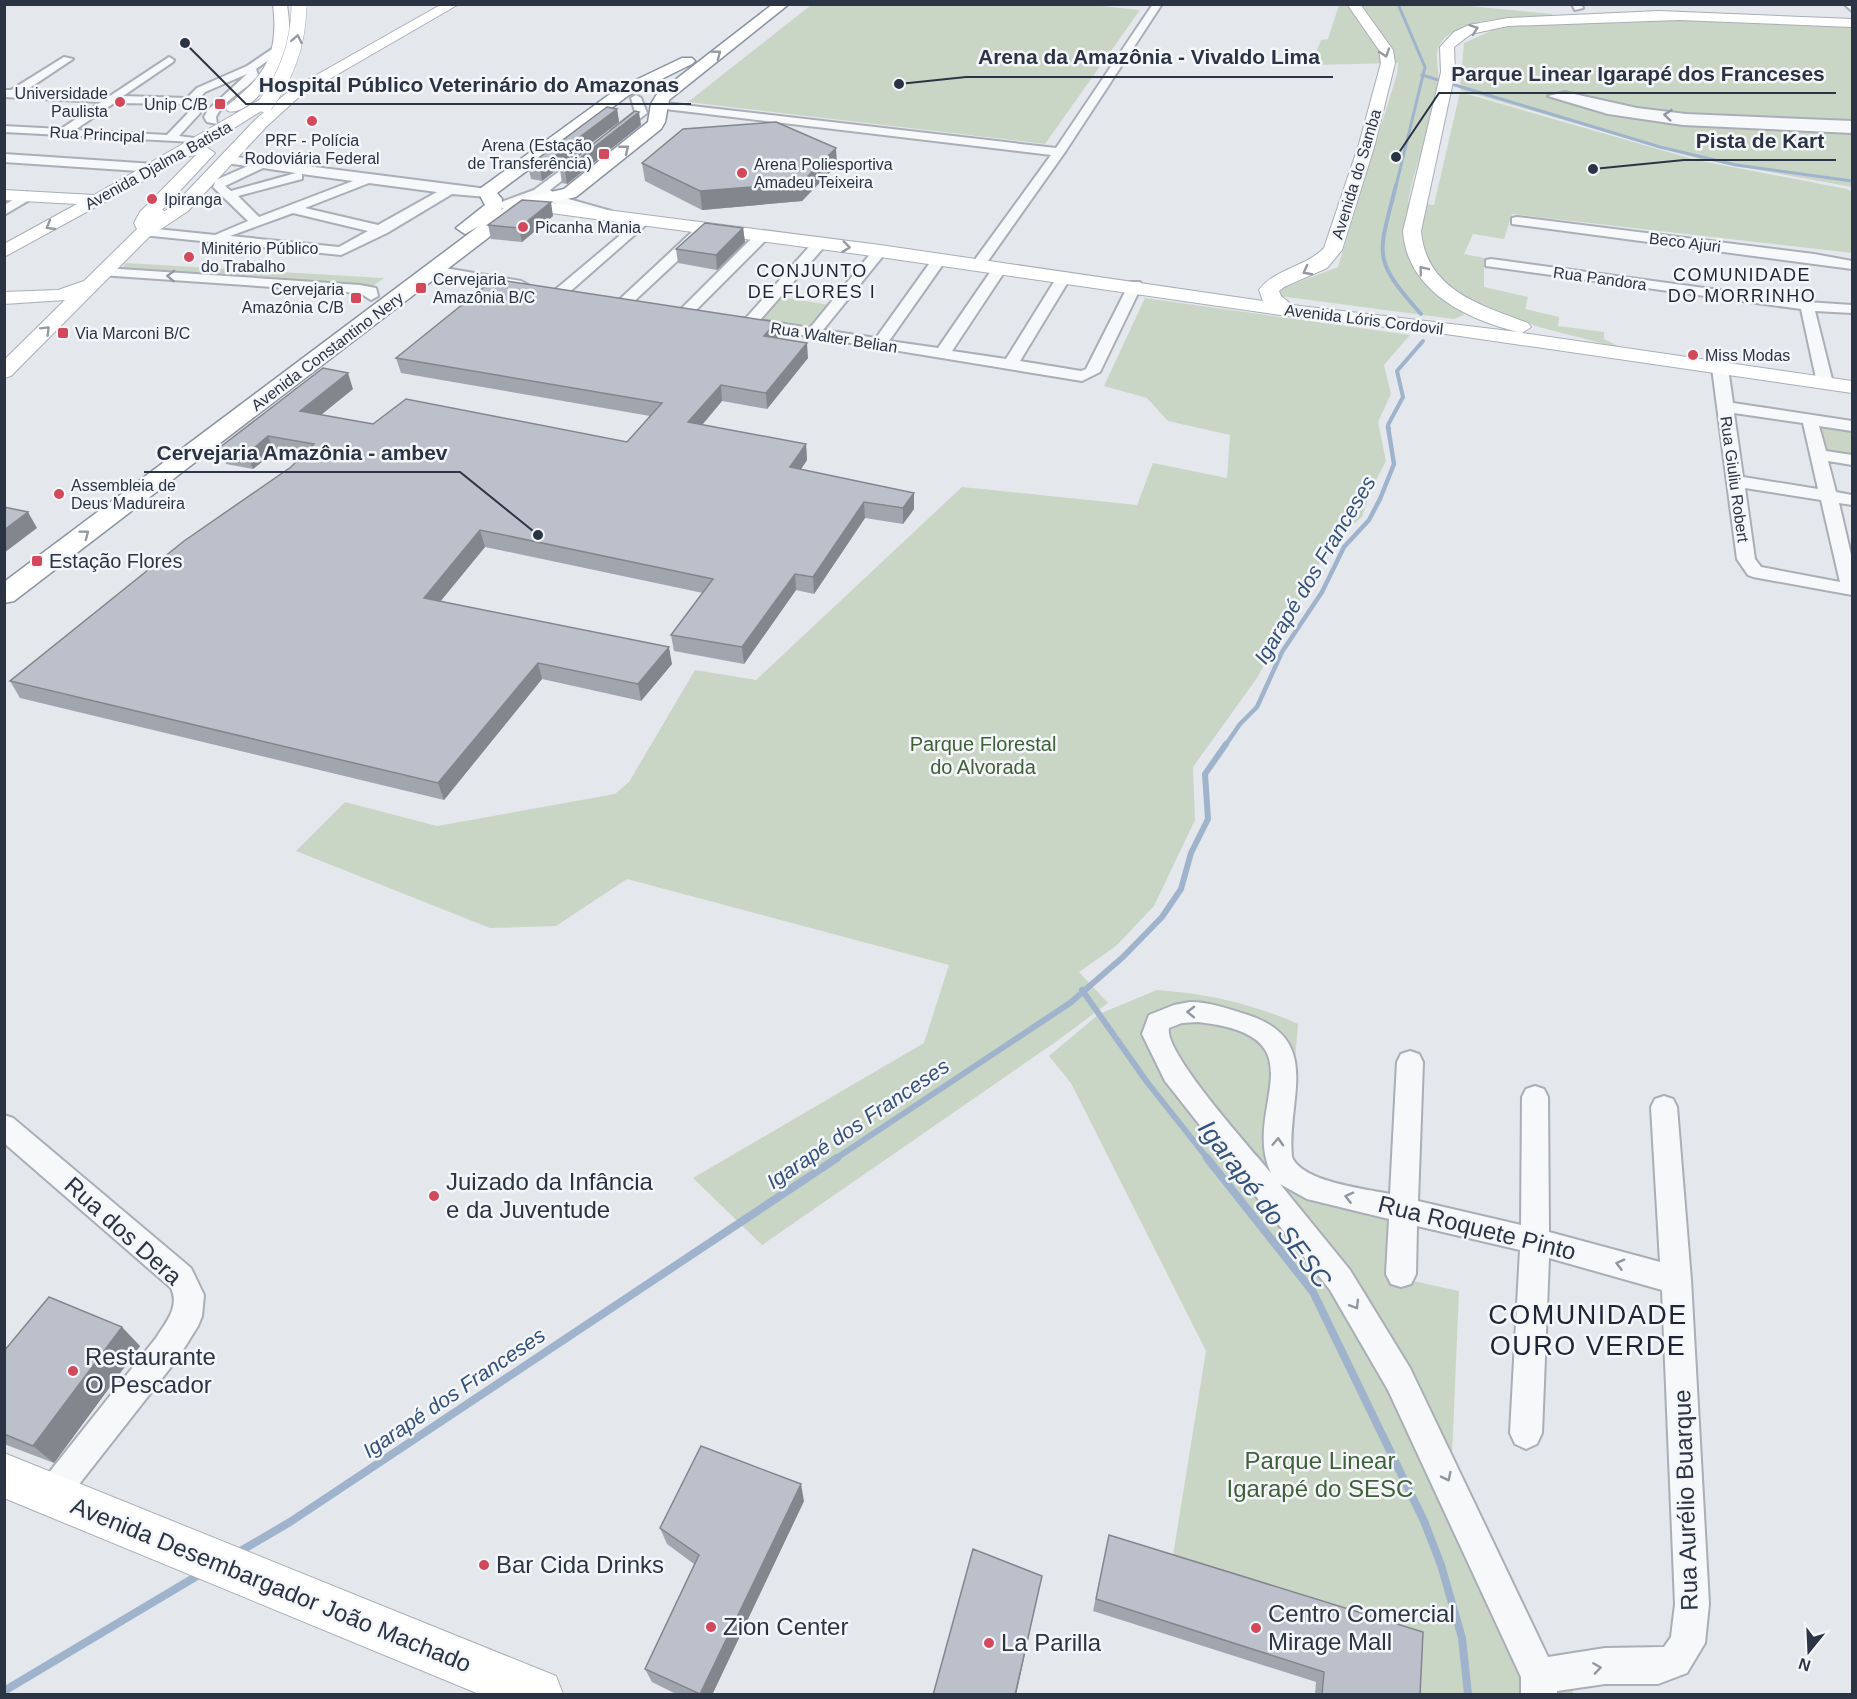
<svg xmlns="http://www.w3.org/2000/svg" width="1857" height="1699" font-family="Helvetica,sans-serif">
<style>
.green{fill:#c9d6c5}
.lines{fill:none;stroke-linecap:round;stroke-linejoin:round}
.stream-far4{stroke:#9fb4cc;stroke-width:3}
.stream-far3{stroke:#9fb4cc;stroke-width:4}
.stream-far2{stroke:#9fb4cc;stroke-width:4.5}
.stream-far1{stroke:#9fb4cc;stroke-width:6}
.stream{stroke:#9fb4cc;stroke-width:8}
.street-casing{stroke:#a9aeb7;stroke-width:4}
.secondary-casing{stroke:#a9aeb7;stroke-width:2}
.highway-casing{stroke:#8b94a3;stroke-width:3}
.street{fill:#f7f8fa;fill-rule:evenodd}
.secondary{fill:#fff;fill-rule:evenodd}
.highway{fill:#fff;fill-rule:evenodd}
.secondary-bridge-casing{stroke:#a9aeb7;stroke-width:16;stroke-linecap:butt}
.secondary-bridge{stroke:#fff;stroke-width:15}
.wall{fill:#a1a5ae}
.shaded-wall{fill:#83868d}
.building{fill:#bbc0ca;stroke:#83868d;stroke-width:1.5}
.oneway{stroke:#959aa2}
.oneway2{stroke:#9196a0}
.poi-dot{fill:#d1495b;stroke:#f4f6f9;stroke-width:2}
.labels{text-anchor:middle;stroke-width:5;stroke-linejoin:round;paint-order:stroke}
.far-poi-label{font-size:16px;fill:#2b3445;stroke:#f4f6f9;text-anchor:start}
.far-street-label{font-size:16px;fill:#2b3445;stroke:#f4f6f9}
.far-quarter-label{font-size:18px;letter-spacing:1.5px;fill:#1d2536;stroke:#f4f6f9}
.poi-label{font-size:20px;fill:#2b3445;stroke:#f4f6f9;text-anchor:start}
.park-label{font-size:20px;fill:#3f6138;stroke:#f4f6f9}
.water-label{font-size:21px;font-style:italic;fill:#34527a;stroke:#f4f6f9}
.near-poi-label{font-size:24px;fill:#2b3445;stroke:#f4f6f9;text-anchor:start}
.near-street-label{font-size:24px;fill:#2b3445;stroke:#f4f6f9}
.near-park-label{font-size:24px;fill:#3f6138;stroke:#f4f6f9}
.near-water-label{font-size:26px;font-style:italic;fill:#34527a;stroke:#f4f6f9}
.near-quarter-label{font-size:27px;letter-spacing:1.5px;fill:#1d2536;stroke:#f4f6f9}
.leader{fill:none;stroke:#2b3445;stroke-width:2}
.callout-dot{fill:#2b3445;stroke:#f4f6f9;stroke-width:2}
.callout-label{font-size:21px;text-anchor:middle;font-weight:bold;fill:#2b3445;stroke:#f4f6f9;stroke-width:5;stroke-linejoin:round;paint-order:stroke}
</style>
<rect width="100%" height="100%" fill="#e4e7ec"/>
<path class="green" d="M1084 4 1140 10 1045 144 688 102 811 5Z
M1339 5H1459L1552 14V16C1519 18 1471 15 1445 38 1430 51 1441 70 1438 86 1432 125 1415 163 1408 202L1434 205 1460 92 1696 160 1847 189 1852 192V253L1512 214 1504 239 1473 234 1464 254 1484 258V287L1528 297 1525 309 1559 317 1558 326 1604 332V339L1624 349 1539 327 1496 311 1460 308 1464 315 1454 319 1279 296 1281 289 1338 267 1397 74 1398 63 1311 65 1321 40 1328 39Z
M1669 18 1852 26V187L1699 159 1460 90 1464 43 1493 30 1514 26Z
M125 263 384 278 370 288 122 272Z
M774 296 836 306 812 336 750 326Z
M1145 298 1410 335 1384 365 1391 394 1378 422 1386 461 1369 494 1362 517 1331 543 1257 678 1193 767 1195 820 1154 906 1116 946 1079 972 1108 1003 1057 1041 762 1245 693 1178 924 1043 949 965 627 879 556 926 490 928 296 851 345 802 437 826 615 794 629 782 695 670 756 680 962 487 1137 505 1153 463 1227 478 1230 435 1168 421 1147 398 1104 386Z
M1818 423 1852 428V458L1827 454Z
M1157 990C1204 993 1254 1004 1298 1024L1287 1157 1293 1176 1410 1219 1413 1281 1459 1291 1452 1455 1539 1646 1573 1689V1694H1411L1171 1568 1206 1351 1071 1083 1049 1056 1099 1014Z"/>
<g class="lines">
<path class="stream-far4" d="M1422 75 1660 147 1736 165 1852 181
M1396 186 1425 67 1398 4"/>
<path class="stream-far3" d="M1396 185C1379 255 1370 257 1421 314
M1389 429 1388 425 1403 397 1397 371 1423 341"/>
<path class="stream-far2" d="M1225 746 1240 724 1257 707 1282 652 1322 592 1344 547 1369 520 1380 499 1394 464 1388 427"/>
<path class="stream-far1" d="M1082 990 1147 1082 1208 1159
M835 1159 1070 1003 1123 957 1162 917 1181 889 1191 853 1208 819 1205 774 1226 744"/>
<path class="stream" d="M1207 1158 1313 1292 1424 1521 1441 1565 1462 1638 1468 1694
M237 1553 290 1522 837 1158
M4 1691 202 1573"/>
<defs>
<path id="street" d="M1153 4H1162L1065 152 983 268 978 269 971 265 1051 155 657 108 652 105 657 102 1056 148Z
M1572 4H1581L1583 8 1575 10Z
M1844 4H1852V11Z
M278 45 287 47 256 69 258 75C246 91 225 98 216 117L217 124 207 122 204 117 208 110 247 74 205 92 196 102 200 113 179 136 194 138V142L4 132V126L61 129 101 102 4 97V90H11L64 57 73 59 25 91 110 96 169 57 174 60 173 62 123 96 187 98 197 88 247 66ZM114 103 186 104 188 113 167 135 75 130Z
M1565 92 1637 108 1686 114 1852 121V133L1683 125 1608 114 1548 96Z
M636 95 641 98 647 113 619 135H611V131L635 112 631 98Z
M584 153 588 154V160L550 190 558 196 611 211V217L607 218 550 202 542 196 494 211 488 207 534 190Z
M4 154 154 164 160 168 154 172 4 162Z
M229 156 487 189 493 193 487 197 452 194 387 233 341 255 142 235 141 232 147 228 215 235 248 221 213 187 216 180 248 166 225 163V157ZM263 168 296 173 231 191 225 186ZM302 174 353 181 259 217 238 196 302 179ZM369 183 437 192 378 225 305 208ZM293 213 368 231 339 247 230 236Z
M27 192 33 196 31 199 4 215V205Z
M643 216 648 217V223L566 295H556V289Z
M1517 217 1814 254 1852 261V269L1512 224V218Z
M698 230 704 234 703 237 630 305H620V299L693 231Z
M762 232 767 233V239L691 315H681V309L757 233Z
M820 239 827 243 825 246 760 320 810 328 875 248 880 247 887 251 823 330 876 338 934 257 939 256 946 260 889 341 938 348 995 265 1000 264 1007 268 952 351 1006 359 1057 277 1064 273 1071 277 1020 361 1081 371 1086 369 1130 282H1140L1142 285 1100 372 1082 381 741 325 739 322 741 319 746 318 815 240Z
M1491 259 1807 302 1852 305V313L1815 311 1833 383 1825 388 1817 383 1801 309 1486 266V260Z
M433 266 521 281 528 285 521 289 428 273 426 270Z
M105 268 360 285 376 288 378 296 371 300 360 293 100 275 98 272Z
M1720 363 1728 368 1733 403 1852 421V431L1819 426 1826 451 1852 455V465L1828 461 1836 492 1852 495V505L1839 503 1852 559V595L1753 577 1748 575 1737 559 1712 368ZM1734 413 1803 423 1818 489 1743 477ZM1745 488 1821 500 1840 582 1761 567 1755 559Z
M1190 1002C1210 1002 1229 1009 1248 1015 1324 1040 1286 1100 1292 1157 1302 1182 1366 1189 1390 1194L1397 1062 1401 1054 1410 1051 1419 1054 1423 1062 1418 1201 1521 1225 1522 1097 1526 1089 1535 1086 1544 1089 1548 1097 1549 1232 1660 1262 1651 1107 1655 1099 1664 1096 1673 1099 1677 1107 1691 1280 1709 1604 1705 1643 1687 1673 1658 1684H1605L1557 1691V1694H1521V1677L1388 1390 1330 1290 1165 1081 1142 1034 1149 1015 1174 1005ZM1198 1022C1326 1036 1240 1108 1271 1173 1252 1150 1163 1052 1169 1028L1182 1023ZM1280 1184 1307 1199 1389 1219 1386 1274 1391 1284 1401 1287 1411 1284 1416 1274 1417 1226 1520 1250 1510 1433 1515 1444 1526 1449 1537 1444 1542 1433 1549 1258 1662 1290 1675 1604 1671 1637 1664 1647 1605 1648 1548 1657 1410 1368 1350 1270Z
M4 1115 13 1118 191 1268 204 1295 202 1316 198 1326 178 1358 62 1506 51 1511 40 1506 35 1495 40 1484 156 1338C166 1322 180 1307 171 1288L4 1143Z"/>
<path id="secondary" d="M273 4H287C289 20 291 36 287 51 282 70 249 117 228 111L225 108 228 105C266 75 279 54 273 4Z
M442 4H459L300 96 267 126 188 211 149 237 11 376 4 378V360L65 300 4 304V292L58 290 84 281 137 229 134 223 140 212 196 155 189 156 4 257V244L77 204 4 200V190L94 195 261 99H271L274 102 271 105 205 146 215 153 162 210 165 211 176 203 255 120 290 90Z
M1347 4H1360L1393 50 1395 63 1375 144 1342 250 1327 268 1284 287 1279 291 1281 296 1292 305 1518 332C1466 319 1407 291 1403 231L1441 72 1440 47 1454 32 1469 25 1508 18 1659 11 1852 19V27L1679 20 1508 26 1471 34 1454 47 1455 72 1421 231C1426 290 1480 305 1528 323L1531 327 1522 333 1852 381V393L1439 333 1287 316 880 257 521 209 512 204 521 199 880 245 1263 301 1259 290C1274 269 1306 267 1324 248L1359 144 1381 63 1379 50Z
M4 1453 556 1676 563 1694H479L4 1498Z"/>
<path id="highway" d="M773 4H789L669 100 665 122 661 129 576 197 527 208 14 601 4 603V582L479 226 465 234 456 228 485 205 478 192 481 188 617 89 682 58H692L695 61 692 64 629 95 497 193 502 199 501 210 515 200 564 189 648 122 651 104 657 94Z"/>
</defs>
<use href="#street" class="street-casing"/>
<use href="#secondary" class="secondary-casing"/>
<use href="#highway" class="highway-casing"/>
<use href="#street" class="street"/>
<use href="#secondary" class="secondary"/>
<use href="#highway" class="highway"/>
<defs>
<path id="secondary-bridge" d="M265 105C287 75 298 45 299 7"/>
</defs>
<use href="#secondary-bridge" class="secondary-bridge-casing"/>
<use href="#secondary-bridge" class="secondary-bridge"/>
</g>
<path class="wall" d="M617 109 619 122 542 181 531 179 528 166Z
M641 125 567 184 562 183 560 170Z
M642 163 837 165 802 201 702 210 645 181Z
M553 216 522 242 491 239 488 225Z
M743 228 745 242 717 270 678 263 676 249Z
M776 322 777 338 808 358 767 409 722 401 702 425 806 444 807 460 801 469 914 493V509L903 524 865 518 814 594 796 590 744 664 674 651 671 635 703 593 485 547 440 602 672 664 641 701 542 679 444 800 20 698 10 681 291 467 301 457 274 452 253 469 226 464 219 448 353 389 321 415 373 424 627 442 650 416 401 373 396 358Z
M140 1346 54 1463 4 1444V1351Z
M804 1501 712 1695H678L652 1682 645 1669 694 1564 667 1544 660 1528Z
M1109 1535 1420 1695H1315L1316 1682 1093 1611Z"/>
<path class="shaded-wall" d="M617 109 619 122 542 181 540 167Z
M639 112 641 125 567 184 565 170Z
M836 148 837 165 802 201 702 210 700 191Z
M551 202 553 216 522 242 519 228Z
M743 228 745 242 717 270 716 255Z
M776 322 778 337 766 351 764 336Z
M807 343 808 358 767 409 766 393Z
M348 373 353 389 306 427 300 411Z
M721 385 722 401 691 438 688 422Z
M268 436 274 452 253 469 247 454Z
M806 444 807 460 792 483 790 467Z
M914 493V509L903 524V508Z
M864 502 865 518 814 594 813 577Z
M28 512 37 528 4 553V530Z
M480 530 485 547 429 615 424 598Z
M795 574 796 590 744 664 742 647Z
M669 647 672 664 641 701 638 684Z
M538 663 542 679 444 800 438 783Z
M122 1327 140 1346 54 1463 33 1446Z
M801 1484 804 1501 712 1695H700Z
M1042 1576 1016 1695H1015Z"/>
<path class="building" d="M607 107 617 109 540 167 528 166Z
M635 111 639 112 565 170H560Z
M776 122 836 148 801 183 700 191 642 163 683 129Z
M522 200 551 202 519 228 488 225Z
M705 223 743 228 716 255 676 249Z
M494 279 776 322 764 336 807 343 766 393 721 385 688 422 806 444 790 467 914 493 903 508 864 502 813 577 795 574 742 647 671 635 713 579 480 530 424 598 669 647 638 684 538 663 438 783 10 681 184 541 291 467 314 444 268 436 247 454 219 448 323 368 348 373 300 411 373 424 406 399 627 442 662 403 396 358Z
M4 507 28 512 4 530Z
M49 1297 122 1327 33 1446 4 1434V1351Z
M701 1446 801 1484 700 1694 645 1669 699 1555 660 1528Z
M1109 1535 1423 1632 1420 1695H1322L1324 1672 1096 1599Z
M973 1549 1042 1576 1015 1695H933Z"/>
<defs><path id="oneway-chevron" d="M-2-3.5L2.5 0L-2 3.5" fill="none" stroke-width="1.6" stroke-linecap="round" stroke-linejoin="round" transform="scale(1.5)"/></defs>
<g class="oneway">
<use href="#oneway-chevron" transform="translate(1474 29) rotate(-19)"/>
<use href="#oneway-chevron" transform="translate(297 39) rotate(-79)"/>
<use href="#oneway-chevron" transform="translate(1385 53) rotate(72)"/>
<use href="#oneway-chevron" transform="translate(717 54) rotate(-37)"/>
<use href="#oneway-chevron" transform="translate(625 149) rotate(-39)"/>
<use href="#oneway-chevron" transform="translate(50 226) rotate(150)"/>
<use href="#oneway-chevron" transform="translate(846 247) rotate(7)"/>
<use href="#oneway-chevron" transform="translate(1423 270) rotate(-128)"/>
<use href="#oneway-chevron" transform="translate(1307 271) rotate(152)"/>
<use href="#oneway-chevron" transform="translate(46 330) rotate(-45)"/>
<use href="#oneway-chevron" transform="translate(85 534) rotate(-37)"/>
</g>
<g class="oneway2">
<use href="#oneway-chevron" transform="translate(1668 115) rotate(-174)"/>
<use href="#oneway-chevron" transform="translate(171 276) rotate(-178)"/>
<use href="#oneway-chevron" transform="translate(1191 1012) rotate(-179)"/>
<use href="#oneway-chevron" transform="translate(1278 1142) rotate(-87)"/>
<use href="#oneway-chevron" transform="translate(1349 1197) rotate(-166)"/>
<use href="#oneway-chevron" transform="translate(1620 1264) rotate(-165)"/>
<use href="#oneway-chevron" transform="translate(1355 1305) rotate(59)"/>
<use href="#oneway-chevron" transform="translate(1447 1477) rotate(64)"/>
<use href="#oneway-chevron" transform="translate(1597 1668) rotate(-8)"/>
</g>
<g class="poi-dot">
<circle cx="120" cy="102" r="6"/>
<rect x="214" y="98" width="12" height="12" rx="3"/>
<circle cx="312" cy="121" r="6"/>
<rect x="598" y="148" width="12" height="12" rx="3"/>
<circle cx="742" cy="173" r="6"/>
<circle cx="152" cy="199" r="6"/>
<circle cx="523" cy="227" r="6"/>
<circle cx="189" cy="257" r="6"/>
<rect x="415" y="282" width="12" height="12" rx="3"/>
<rect x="350" y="292" width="12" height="12" rx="3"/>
<rect x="57" y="327" width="12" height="12" rx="3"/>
<circle cx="1693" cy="355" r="6"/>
<circle cx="59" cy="494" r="6"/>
<rect x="31" y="555" width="12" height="12" rx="3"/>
<circle cx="434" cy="1196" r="6"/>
<circle cx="73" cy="1371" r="6"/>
<circle cx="484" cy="1565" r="6"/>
<circle cx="711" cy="1627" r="6"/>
<circle cx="1256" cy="1628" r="6"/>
<circle cx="989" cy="1643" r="6"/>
</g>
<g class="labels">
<g class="far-poi-label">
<text x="108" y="99" text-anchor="end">Universidade<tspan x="108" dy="18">Paulista</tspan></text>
<text x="208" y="110" text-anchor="end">Unip C/B</text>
<text x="312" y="146" text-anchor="middle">PRF - Polícia<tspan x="312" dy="18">Rodoviária Federal</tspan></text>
<text x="592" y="151" text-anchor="end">Arena (Estação<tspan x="592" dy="18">de Transferência)</tspan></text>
<text x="754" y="170">Arena Poliesportiva<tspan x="754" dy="18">Amadeu Teixeira</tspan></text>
<text x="164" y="205">Ipiranga</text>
<text x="535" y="233">Picanha Mania</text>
<text x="201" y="254">Minitério Público<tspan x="201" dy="18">do Trabalho</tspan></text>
<text x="433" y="285">Cervejaria<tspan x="433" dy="18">Amazônia B/C</tspan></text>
<text x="344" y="295" text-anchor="end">Cervejaria<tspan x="344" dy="18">Amazônia C/B</tspan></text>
<text x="75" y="339">Via Marconi B/C</text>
<text x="1705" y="361">Miss Modas</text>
<text x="71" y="491">Assembleia de<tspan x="71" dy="18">Deus Madureira</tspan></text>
</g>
<g class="far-street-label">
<text transform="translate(97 134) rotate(3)" y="6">Rua Principal</text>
<text transform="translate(158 165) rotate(-29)" y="6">Avenida Djalma Batista</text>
<text transform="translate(1356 174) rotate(-73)" y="6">Avenida do Samba</text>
<text transform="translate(1685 242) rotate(7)" y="6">Beco Ajuri</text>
<text transform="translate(1600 278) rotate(8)" y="6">Rua Pandora</text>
<text transform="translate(1364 319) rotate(7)" y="6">Avenida Lóris Cordovil</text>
<text transform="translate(834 337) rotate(9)" y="6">Rua Walter Belian</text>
<text transform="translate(327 351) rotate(-37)" y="6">Avenida Constantino Nery</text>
<text transform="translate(1735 479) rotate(82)" y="6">Rua Giuliu Robert</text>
</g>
<g class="far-quarter-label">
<text x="812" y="277">CONJUNTO<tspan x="812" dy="21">DE FLORES I</tspan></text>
<text x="1742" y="281">COMUNIDADE<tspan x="1742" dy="21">DO MORRINHO</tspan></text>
</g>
<g class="poi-label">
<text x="49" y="568">Estação Flores</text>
</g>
<g class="park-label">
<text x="983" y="751">Parque Florestal<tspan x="983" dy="23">do Alvorada</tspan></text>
</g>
<g class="water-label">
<text transform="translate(1315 570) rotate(-59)" y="7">Igarapé dos Franceses</text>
<text transform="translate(858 1124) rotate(-34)" y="7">Igarapé dos Franceses</text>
<text transform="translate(454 1393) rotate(-34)" y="7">Igarapé dos Franceses</text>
</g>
<g class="near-poi-label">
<text x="446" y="1190">Juizado da Infância<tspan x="446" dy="28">e da Juventude</tspan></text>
<text x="85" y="1365">Restaurante<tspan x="85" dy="28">O Pescador</tspan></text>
<text x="496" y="1573">Bar Cida Drinks</text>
<text x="1268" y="1622">Centro Comercial<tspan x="1268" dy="28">Mirage Mall</tspan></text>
<text x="723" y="1635">Zion Center</text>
<text x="1001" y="1651">La Parilla</text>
</g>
<g class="near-street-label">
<text transform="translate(1477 1228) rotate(14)" y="8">Rua Roquete Pinto</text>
<text transform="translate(123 1231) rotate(42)" y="8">Rua dos Dera</text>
<text transform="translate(1686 1500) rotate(-92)" y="8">Rua Aurélio Buarque</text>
<text transform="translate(271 1585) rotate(22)" y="8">Avenida Desembargador João Machado</text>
</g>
<g class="near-park-label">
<text x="1320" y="1469">Parque Linear<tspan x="1320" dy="28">Igarapé do SESC</tspan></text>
</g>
<g class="near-water-label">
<text transform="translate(1265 1204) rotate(53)" y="9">Igarapé do SESC</text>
</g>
<g class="near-quarter-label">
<text x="1588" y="1324">COMUNIDADE<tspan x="1588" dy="31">OURO VERDE</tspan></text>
</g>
</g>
<path class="leader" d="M899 84L966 77H1333M1396 157L1439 93H1836M185 43L246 104H691M1593 169L1684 160H1836M538 535L460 472H144"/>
<g class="callout-dot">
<circle cx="899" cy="84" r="6"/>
<circle cx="1396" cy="157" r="6"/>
<circle cx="185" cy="43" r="6"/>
<circle cx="1593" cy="169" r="6"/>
<circle cx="538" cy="535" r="6"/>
</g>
<g class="callout-label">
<text x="1149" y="64">Arena da Amazônia - Vivaldo Lima</text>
<text x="1638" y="81">Parque Linear Igarapé dos Franceses</text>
<text x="469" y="92">Hospital Público Veterinário do Amazonas</text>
<text x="1760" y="148">Pista de Kart</text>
<text x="302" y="460">Cervejaria Amazônia - ambev</text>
</g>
<rect width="1857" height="1699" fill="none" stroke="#2b3445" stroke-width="12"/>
<g transform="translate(1809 1651) rotate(198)" stroke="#f4f6f9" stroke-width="4.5" paint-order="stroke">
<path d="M0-4.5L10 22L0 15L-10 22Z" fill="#2b3445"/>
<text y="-9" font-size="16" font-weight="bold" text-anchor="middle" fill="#2b3445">N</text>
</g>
</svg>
